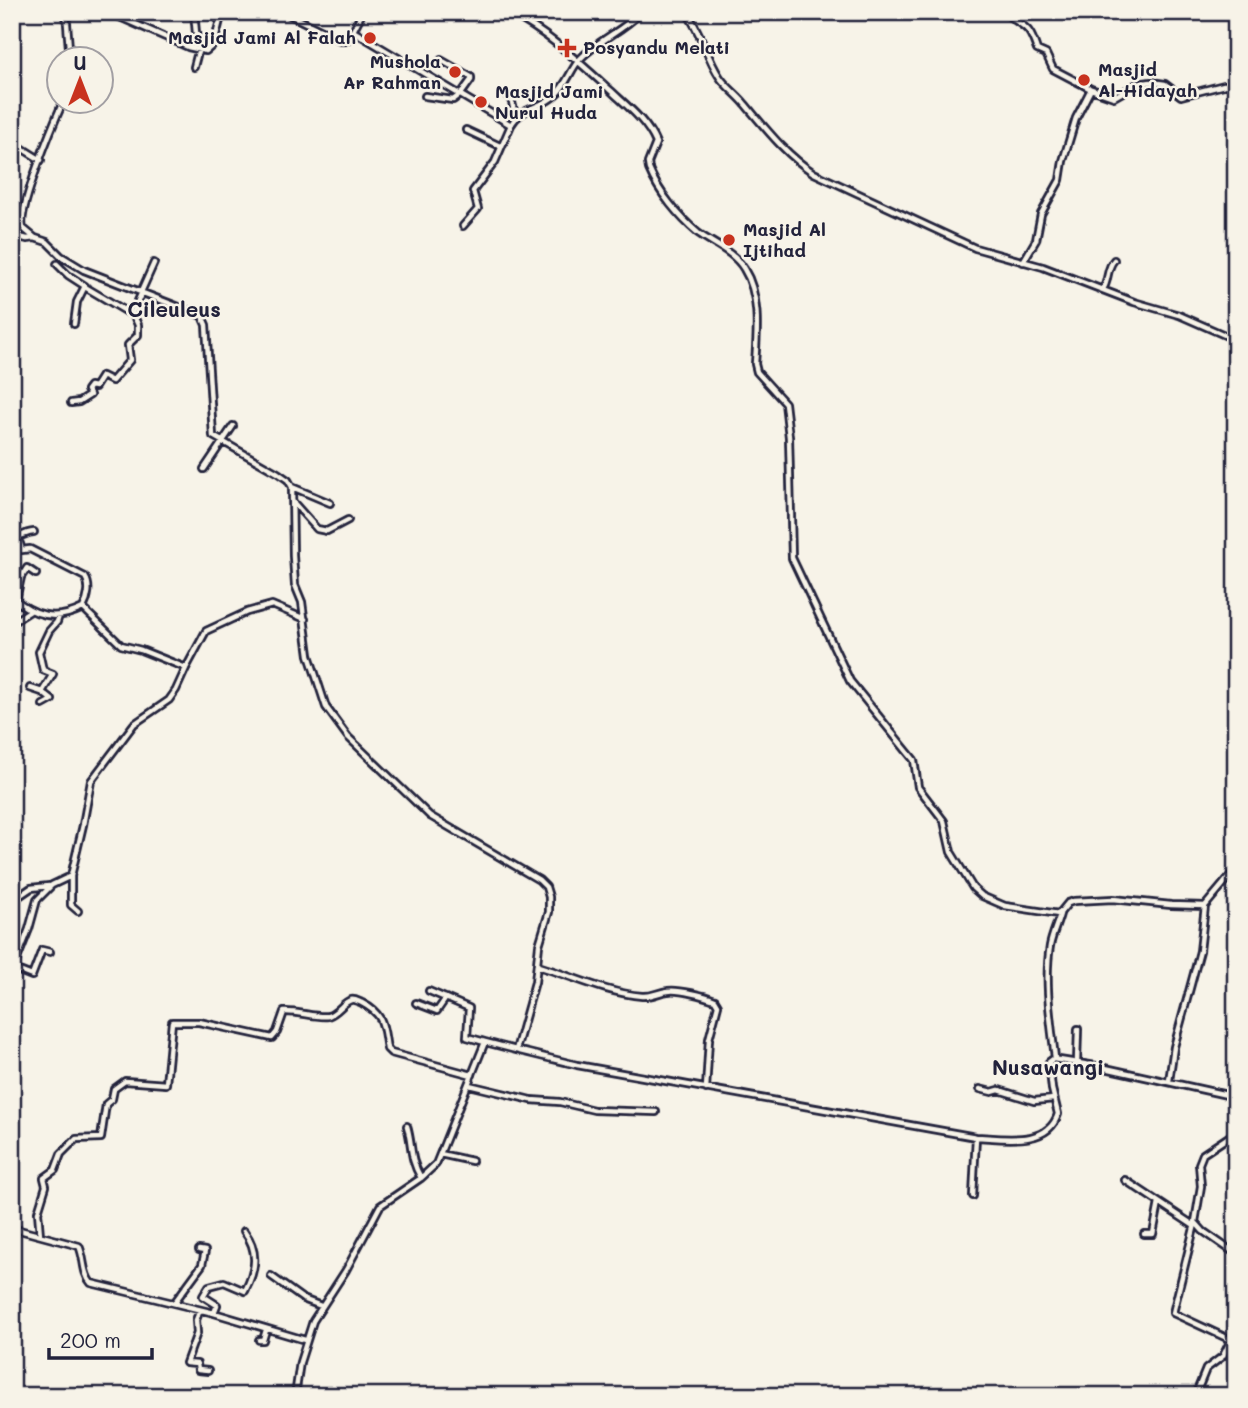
<svg xmlns="http://www.w3.org/2000/svg" width="1248" height="1408" font-family="Mali,sans-serif">
<style>
.lines{fill:none;stroke-linecap:round;stroke-linejoin:round}
.minor-casing{stroke:#22223b;stroke-width:10}
.minor{stroke:#f7f3e8;stroke-width:4.5}
.poi-dot{fill:#c8321e;stroke:#f7f3e8;stroke-width:2.5}
.labels{text-anchor:middle;stroke-width:5;stroke-linejoin:round;paint-order:stroke}
.poi-label{font-size:18px;font-weight:bold;fill:#22223b;stroke:#f7f3e8;text-anchor:start}
.quarter-label{font-size:21px;font-weight:bold;fill:#22223b;stroke:#f7f3e8}
</style>
<rect width="100%" height="100%" fill="#f7f3e8"/>
<filter id="ink" filterUnits="userSpaceOnUse"><feTurbulence type="fractalNoise" baseFrequency=".0143" numOctaves="2"/><feDisplacementMap in="SourceGraphic" scale="14" xChannelSelector="R" yChannelSelector="G"/><feConvolveMatrix kernelMatrix="1 2 1 2 8 2 1 2 1" color-interpolation-filters="sRGB"/></filter>
<g filter="url(#ink)">
<g class="lines">
<defs>
<path id="minor" d="M66 12 70 60
M108 12 188 47 206 51 214 44 222 12
M284 12 342 41 347 40 353 31 511 125C521 107 541 109 555 95 567 85 570 70 580 59 598 40 623 31 641 12
M508 12C547 32 578 61 610 90 627 106 647 121 656 143L648 163 649 169C659 193 679 217 698 233 713 244 734 252 744 269 761 296 757 334 755 364L757 372 785 403 789 437 792 558 850 681 914 760 918 787 944 821 951 852 973 888 982 896 1005 906 1059 914 1068 903 1074 901 1113 899 1171 905 1205 906
M686 12C701 31 706 56 719 76 725 86 737 94 745 104 766 129 786 155 814 173L975 248 1043 267 1134 302 1179 315 1236 340
M1004 12C1024 29 1028 22 1037 50L1046 54 1053 69 1091 89
M66 15 77 12
M353 31 361 15
M194 67 200 44 196 33 194 12
M508 95 512 102 515 116
M425 96 453 100 461 94 471 80V77L441 60
M63 102C54 122 17 211 23 228L35 238 47 242 61 256 84 270 202 316 206 325 213 436 278 473 288 480 292 487 293 556 295 585 302 602 309 655 326 707 348 737 430 816 539 880 546 887 549 897V912L539 945 535 982 516 1050 577 1065 976 1137C1003 1138 1048 1147 1058 1114L1052 1089 1049 1062 1053 1059 1096 1066 1236 1097
M466 130 500 146
M12 142 41 160
M463 226 478 209 473 191 495 162 511 125
M12 235 27 239 35 238
M1023 262 1036 240 1041 214 1060 180 1063 161 1076 118 1091 89 1114 97 1137 84 1151 82 1165 84 1181 96 1224 85H1236
M57 264 68 275 85 286 77 302 74 324
M1103 289C1109 281 1106 269 1114 260
M141 292 154 263
M132 314 142 292
M71 403 79 402 90 395 87 390 90 386 95 387 102 376 112 381 130 360 128 345 138 335V325L134 316 85 287
M204 469 233 426
M292 487 330 503
M293 502 317 529 327 531 348 520
M12 537C21 538 26 532 34 532
M18 538 22 550 30 549 85 577C91 586 88 599 83 608
M12 597C34 616 55 622 83 608L121 645 141 650 186 668 206 631 247 612 272 605 305 619
M16 600 21 577 27 568 36 574
M12 625 16 620 30 611
M1231 635 1236 636
M30 688 42 692
M43 705 52 700 42 692 53 674 43 670 39 652 49 631 57 622 59 616
M71 876V905L78 911
M12 901 31 888 49 886
M538 966C572 976 606 993 642 996 652 997 658 992 668 991 678 989 705 996 715 1000L718 1005 709 1039 706 1089
M14 969 32 976 42 950 50 952
M12 972 29 929 37 900 52 885 71 876 83 825 91 781 134 724 169 700 176 690 186 668
M429 991 469 1008 467 1037 485 1042
M416 1003 437 1011 446 998
M1055 1058C1051 1023 1044 982 1050 946 1052 935 1057 925 1060 914
M1077 1062 1078 1029
M1169 1081 1174 1047 1200 951 1205 906 1236 869
M469 1085 531 1100 560 1102 594 1110 656 1112
M980 1089 992 1092 999 1090 1034 1101 1054 1099
M407 1126C413 1147 409 1157 421 1178
M1236 1132 1203 1154 1199 1164 1201 1186 1195 1222 1203 1231 1236 1254
M440 1154 472 1161
M1125 1180 1193 1225
M973 1196 976 1137
M1195 1224 1173 1313 1231 1340 1223 1356 1206 1369 1195 1396
M12 1228 79 1246C85 1258 82 1273 91 1283L214 1313 305 1340
M1144 1234H1153L1159 1203
M40 1235 38 1212 46 1186 44 1178 55 1170 61 1154 76 1139 101 1138 106 1104 112 1099 114 1089 125 1081 166 1084 172 1022H199L272 1038 277 1032 284 1012C297 1011 317 1018 328 1016 338 1013 343 1002 351 1000 355 999 359 1002 362 1003 385 1015 383 1026 387 1049L391 1053 472 1075
M271 1276 303 1299 321 1306
M174 1303 202 1265 205 1251 199 1250
M200 1310 196 1320 197 1333 186 1363 197 1364 198 1370 208 1371
M214 1313 217 1305 203 1296 209 1286 224 1282 245 1291C256 1270 259 1251 244 1231
M259 1340H263L266 1330
M295 1396 300 1362 313 1321 346 1270 380 1206 421 1178 436 1164 485 1042 516 1050"/>
</defs>
<use href="#minor" class="minor-casing"/>
<use href="#minor" class="minor"/>
</g>
</g>
<g class="poi-dot">
<circle cx="370" cy="38" r="7"/>
<path d="M563.5 37.5h7v7h7v7h-7v7h-7v-7h-7v-7h7z"/>
<circle cx="455" cy="72" r="7"/>
<circle cx="1084" cy="80" r="7"/>
<circle cx="481" cy="102" r="7"/>
<circle cx="729" cy="240" r="7"/>
</g>
<g class="labels">
<g class="poi-label">
<text x="356" y="44" text-anchor="end">Masjid Jami Al Falah</text>
<text x="583" y="54">Posyandu Melati</text>
<text x="441" y="68" text-anchor="end">Mushola<tspan x="441" dy="21">Ar Rahman</tspan></text>
<text x="1098" y="76">Masjid<tspan x="1098" dy="21">Al-Hidayah</tspan></text>
<text x="495" y="98">Masjid Jami<tspan x="495" dy="21">Nurul Huda</tspan></text>
<text x="743" y="236">Masjid Al<tspan x="743" dy="21">Ijtihad</tspan></text>
</g>
<g class="quarter-label">
<text x="174" y="317">Cileuleus</text>
<text x="1048" y="1075">Nusawangi</text>
</g>
</g>
<rect width="1248" height="1408" fill="none" stroke="#f7f3e8" stroke-width="42"/>
<rect x="21" y="21" width="1206" height="1366" fill="none" stroke="#22223b" stroke-width="2.5" filter="url(#ink)"/>
<g transform="translate(80 80)"><circle r="33" fill="#f7f3e8" stroke="#a29fa3" stroke-width="2"/>
<path d="M0-5L12 26L0 18L-12 26Z" fill="#c8321e"/>
<text y="-10" font-size="19" font-weight="bold" text-anchor="middle" fill="#22223b">U</text>
</g>
<path d="M49 1348v10h103v-10" fill="none" stroke="#22223b" stroke-width="3.5"/>
<text x="60" y="1348" font-size="21" fill="#22223b" stroke="#f7f3e8" stroke-width="5" paint-order="stroke">200 m</text>
</svg>
